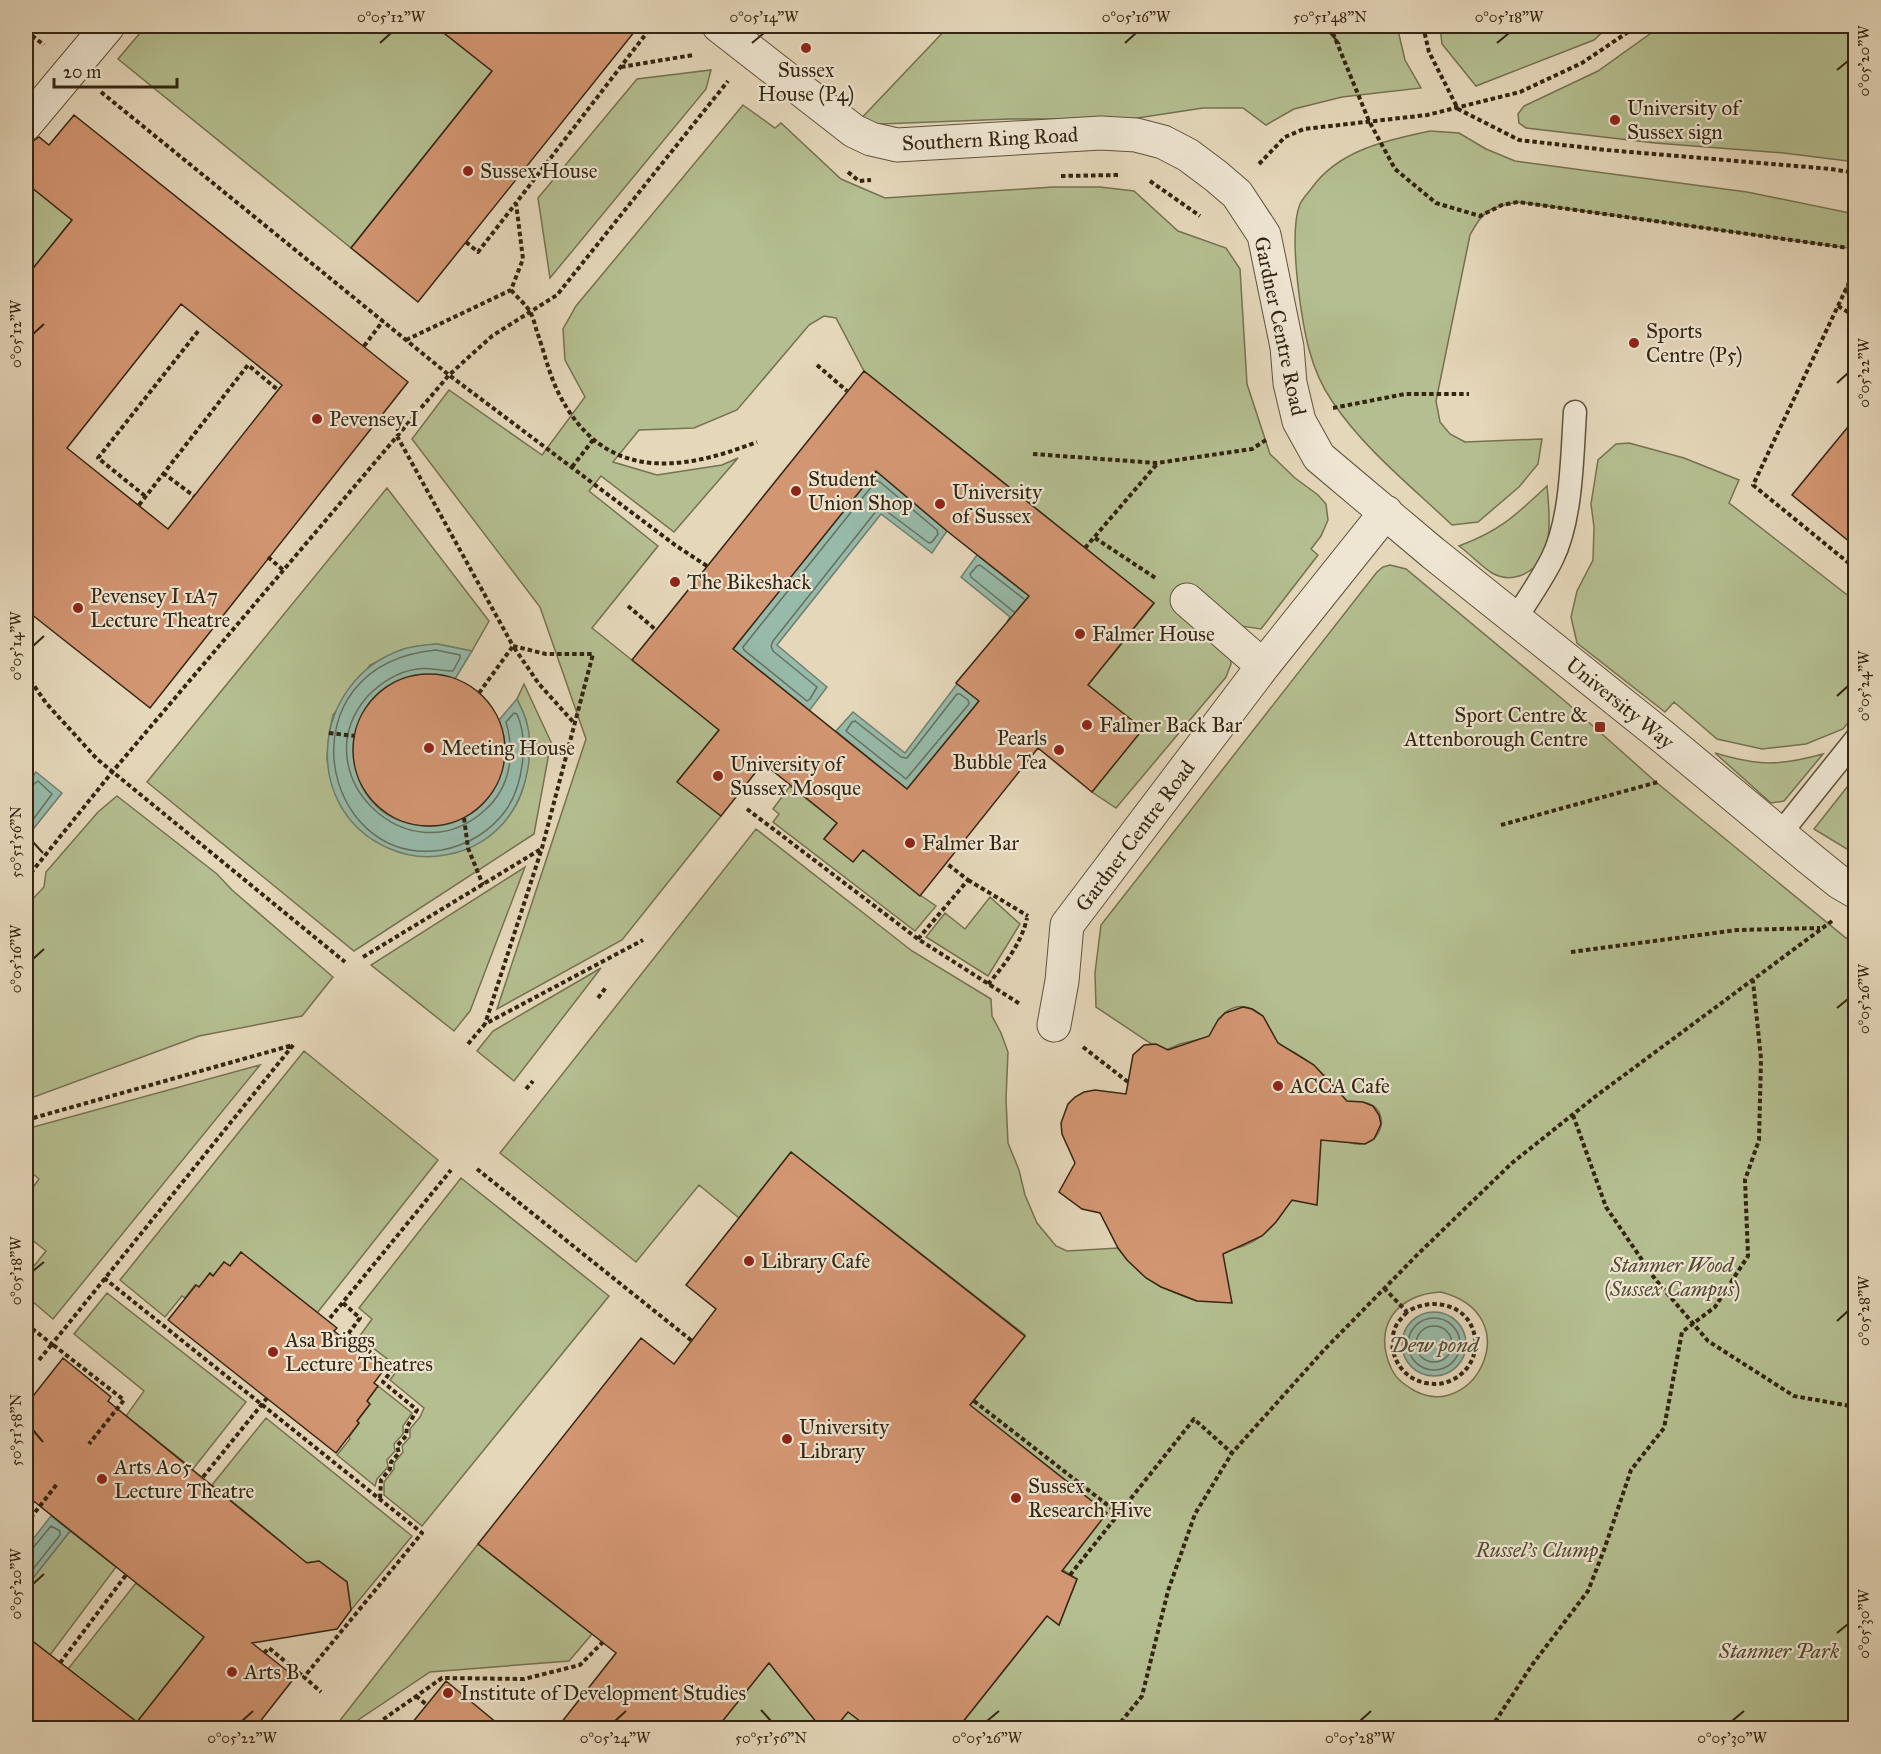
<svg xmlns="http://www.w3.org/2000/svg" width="1881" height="1754" font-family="'IM FELL Great Primer',serif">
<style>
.green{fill:#b4be90;stroke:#747250;stroke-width:1.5;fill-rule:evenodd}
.water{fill:#97baaa;stroke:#6f7e6d;stroke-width:1.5}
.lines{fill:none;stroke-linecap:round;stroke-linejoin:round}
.shore{stroke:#66705e;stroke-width:1.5}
.building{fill:#d39672;stroke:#342511;stroke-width:1.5;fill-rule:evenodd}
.service-casing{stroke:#60523b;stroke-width:25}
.minor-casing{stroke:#60523b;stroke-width:35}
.path{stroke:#342511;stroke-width:4;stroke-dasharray:4.5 3;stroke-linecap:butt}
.service{stroke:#eee5d2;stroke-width:22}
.minor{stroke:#eee5d2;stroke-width:33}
.ticks{fill:none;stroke:#342511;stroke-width:2}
.poi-dot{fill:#8f2418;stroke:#eee5d2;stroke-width:2}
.labels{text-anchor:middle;stroke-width:4.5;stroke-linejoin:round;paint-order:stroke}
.poi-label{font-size:21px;fill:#342511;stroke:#eee5d2;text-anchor:start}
.street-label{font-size:21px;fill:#342511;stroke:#eee5d2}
.park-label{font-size:21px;font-style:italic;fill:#544b31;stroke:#eee5d2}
.water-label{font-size:22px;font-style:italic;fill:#4d4a37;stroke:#eee5d2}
.neatline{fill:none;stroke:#342511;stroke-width:2}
.ticks-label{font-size:15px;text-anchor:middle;fill:#342511}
</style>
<rect width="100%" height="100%" fill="#e5d7ba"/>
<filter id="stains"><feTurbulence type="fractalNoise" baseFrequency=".00333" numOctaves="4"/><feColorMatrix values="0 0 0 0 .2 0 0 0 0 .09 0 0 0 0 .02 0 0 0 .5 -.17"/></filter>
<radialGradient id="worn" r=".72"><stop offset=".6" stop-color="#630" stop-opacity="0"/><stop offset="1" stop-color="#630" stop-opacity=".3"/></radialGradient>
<path class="green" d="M146 26H435L492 71 351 248 118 59Z
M949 26H1397L1405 60 1421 88 1342 97 1294 109 1266 125 1243 108H1203L1131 119H1010L855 125Z
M1440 26H1609L1594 40 1476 86 1442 44Z
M1661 26H1855V162L1784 153 1655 143 1526 128 1519 123 1518 114 1524 106 1598 71Z
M711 70 706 89 550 278 538 198 637 79Z
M743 105 775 128 781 123 841 179 885 198 1053 187H1100L1134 191 1178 231 1226 248 1240 269 1247 384 1270 454 1295 478 1318 495 1326 504 1328 520 1321 536 1311 549 1318 555 1261 629 1241 626 1230 654 1231 664 1226 677 1116 808 1092 792 1142 729 1066 667 1110 658 1154 603 864 371 836 318 824 316 809 325 737 410 694 428 639 430 613 462 657 475 722 465 738 458 674 532 601 476 589 491 658 546 592 628 719 730 678 781 721 816 622 940 497 1009 586 739 540 607 412 439 449 390 542 455 585 397 565 360 563 329 576 306Z
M1430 131 1459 133 1486 149 1515 161 1747 192 1855 214V249L1518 202C1490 207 1483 210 1470 235L1436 401 1440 422 1450 434 1465 442 1542 439 1538 464 1519 487 1478 522 1452 525C1411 486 1364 449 1332 401 1310 369 1304 332 1299 294 1296 270 1291 226 1300 204 1303 198 1308 193 1311 189 1338 150 1387 140 1430 131Z
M26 183 72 220 26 277Z
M1855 269V299L1844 292Z
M1629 443 1684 458 1739 480 1729 503 1855 601V714L1843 729 1806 744 1762 749 1717 739 1674 702 1665 712 1577 643 1571 617 1577 591 1593 560 1594 527 1591 504 1598 460 1616 444Z
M1547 486C1550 517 1556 564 1519 576 1510 579 1501 578 1492 573 1481 566 1470 554 1459 546 1500 531 1516 515 1547 486Z
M387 488 489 621 472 651 437 644 418 646 401 650 370 665 333 715 329 733 327 759 330 776 342 808 455 853C502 836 528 804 528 753 528 742 529 731 526 720 524 713 520 706 517 699L524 684 551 742 534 834 354 951 147 782Z
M1390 565 1406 569 1566 702 1657 783 1846 938 1855 941V1728H958L1047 1616 1059 1625 1077 1579 1063 1570 970 1405 1025 1335 791 1152 739 1218 699 1185 636 1262 500 1153 756 829 912 951 991 999 992 1016 1001 1033 1008 1052 1006 1099 1008 1143 1019 1170 1025 1195 1037 1223 1056 1246 1067 1251 1118 1248C1141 1278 1162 1289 1197 1301L1222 1251C1253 1248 1277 1229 1288 1200L1316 1204 1319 1175 1313 1142 1340 1132 1349 1142C1380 1154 1394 1111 1367 1103 1361 1101 1354 1104 1348 1105 1328 1075 1306 1055 1272 1042 1271 1012 1240 993 1220 1018 1216 1023 1215 1030 1213 1036L1180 1044 1166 1050 1150 1043 1096 1007 1095 973 1101 925 1377 572 1383 567ZM1441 1292C1529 1315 1475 1422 1415 1391 1405 1385 1397 1380 1392 1370 1371 1327 1397 1294 1441 1292Z
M1715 753C1759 766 1779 766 1823 754L1784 801 1771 803Z
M1855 777V854L1814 829Z
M790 786 837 823 824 839 863 850 920 895 936 906 915 931 773 822 779 814 773 809Z
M117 796 217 874 232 890 333 977 302 1016 199 1036 26 1100V921L30 916 29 903 44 887 46 872 98 812Z
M525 867 470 1011 454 1031 371 965Z
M990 897 1020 924 988 976 926 937 945 913 965 929Z
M601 968 514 1081 477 1051 493 1031Z
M304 1051 438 1160 306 1327 241 1252 230 1266 224 1262 213 1276 210 1274 199 1287 195 1285 185 1298 182 1296 165 1317 120 1280Z
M260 1065 53 1319 26 1296V1276L46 1251 26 1235V1197L39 1179 26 1168V1129Z
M461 1178 609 1296 422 1526 384 1495V1482L394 1469V1463L403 1452 402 1446 410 1437V1429L420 1417 424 1408 390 1380 399 1368 359 1337 372 1319 359 1308Z
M107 1293 246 1402 193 1469 126 1416 144 1391 74 1334Z
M378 1386 412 1413 403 1426V1434L394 1444 395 1451 387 1460 388 1467 377 1479 375 1486 337 1455 350 1439 349 1437 359 1423 357 1421 370 1404 367 1401Z
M266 1418 412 1536 351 1610 347 1582 319 1561 294 1564 284 1544 212 1485Z
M70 1531 116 1567 50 1655 26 1636V1587Z
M478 1544 592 1634 569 1661 430 1672 346 1728H334Z
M136 1583 204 1637 137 1722 68 1669Z
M772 1658 821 1728H717Z
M848 1711 869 1728H834Z"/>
<path class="water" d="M876 471 947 531 932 553 881 514 777 645 827 687 809 711 733 649Z
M977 555 1050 612 1028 638 1007 622 1010 617 961 577Z
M437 644 472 651 455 679C341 645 314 817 424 826 447 828 470 819 485 801 506 778 509 749 499 720L517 699C520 706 524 713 526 720 535 750 527 791 509 816 494 837 471 851 445 855 425 859 406 856 388 848 299 808 312 681 401 650 412 646 425 645 437 644Z
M957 684 979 701 907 789 836 731 853 712 905 753Z
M36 772 62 793 26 838V785Z
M1402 1344a32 32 0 1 1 64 0a32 32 0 1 1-64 0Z
M51 1516 70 1531 26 1587V1548Z"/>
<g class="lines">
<path class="shore" d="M876 481 880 482 937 530 938 534 932 542 929 543 885 510H877L773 641 771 646 773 651 817 687 810 699 807 701 744 650 743 647Z
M1014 612 971 577 970 574 977 566 980 565 1024 599
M436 650 460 655V658L453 671C441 671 429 667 417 669 397 672 380 683 366 698 302 775 410 879 485 810 511 787 515 753 506 722L514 713 517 714C529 741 523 786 506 810 491 831 468 845 442 850 319 869 280 665 436 650Z
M957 694H960L968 700 969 704 906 779 846 731 852 722 855 721 901 757 907 758Z
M26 788 30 787 38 781 52 794 26 829
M1408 1344a26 26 0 1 1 52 0a26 26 0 1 1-52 0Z
M1416 1344a18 18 0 1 1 36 0a18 18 0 1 1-36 0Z
M26 1551 32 1549 51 1526 60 1531V1535L26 1578"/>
</g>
<path class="building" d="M435 26H639L418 302 351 248 492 71Z
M74 115 408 382 150 708 26 610V277L72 220 26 183V142L33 141 39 137 49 145ZM181 304 282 385 168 529 67 448Z
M864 371 1154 603 1088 685 1143 729 1092 792 1038 748 920 896 863 850 853 862 824 839 837 823 763 763 721 816 677 782 719 730 632 660ZM876 471 947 531 1029 596 956 683 979 701 907 789 733 649Z
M1856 417V547L1792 495Z
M353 750a76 76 0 1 1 152 0a76 76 0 1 1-152 0Z
M1243 1007 1252 1009 1263 1016 1278 1043 1314 1065 1347 1101 1363 1102 1373 1106 1379 1115 1381 1124 1374 1139 1365 1144 1321 1140 1317 1205 1292 1200 1276 1222 1262 1236 1223 1254 1232 1303 1197 1301 1161 1287 1146 1278 1127 1260 1118 1248 1100 1213 1082 1209 1059 1192 1075 1163 1062 1134 1061 1123 1068 1104 1075 1097 1084 1092 1095 1090 1126 1094 1133 1055 1144 1045 1156 1044 1168 1050 1209 1036 1218 1020 1225 1013Z
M791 1152 1025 1336 970 1405 1107 1513 1062 1571 1077 1579 1059 1625 1047 1616 958 1728H869L848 1712 835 1728H821L769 1663 717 1728H557L616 1653 478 1544 641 1338 674 1364 716 1309 686 1285Z
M241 1252 337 1328 334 1331 383 1371 374 1383 378 1386 367 1401 370 1404 357 1421 359 1423 336 1453 168 1320 196 1285 199 1287 210 1273 213 1276 224 1262 230 1266Z
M63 1358 111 1397 108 1401 307 1563 319 1561 347 1582 351 1610 337 1629 252 1643 295 1677 255 1728H26V1636L137 1722 204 1637 26 1495V1405Z
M446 1681 503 1728H408Z"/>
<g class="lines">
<defs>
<path id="service" d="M1516 618C1528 599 1542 579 1552 559 1572 519 1572 456 1575 412
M1780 834 1856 739"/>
<path id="minor" d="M719 26 854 131 871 139 897 145 1101 133 1136 135 1163 142 1188 155 1216 176 1237 194 1264 235 1287 347 1290 383 1299 421 1319 457 1433 553 1662 736 1808 857 1839 882 1856 892
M26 124 108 26
M1187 600 1263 666
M1054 1025 1062 981 1067 925 1263 666 1386 512"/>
</defs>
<use href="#service" class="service-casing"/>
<use href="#minor" class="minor-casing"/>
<path class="path" d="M1330 26 1369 121 1395 169 1436 203 1480 216 1502 205 1518 202 1856 249
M1423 26 1429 52 1458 109 1519 140 1607 150 1831 169 1856 173
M26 31 44 45
M621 67 693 55
M101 92 449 375 675 545 707 566
M1259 164 1285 137 1304 129 1427 115 1520 92 1582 63 1637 26
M848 172 859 181 871 180
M1061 176 1120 175
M1150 181 1200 216
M466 242 478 252 516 203
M1856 268 1753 485 1856 569
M511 290C517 297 524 303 529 310 533 316 535 325 537 332 544 351 549 374 558 392 602 481 677 473 757 442
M1838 306 1856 317
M406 340 511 290 523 259 516 203 652 26
M364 346 383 321
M817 365 847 391
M1333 408 1405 394H1469
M397 436 513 646 546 654H593L542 848 485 1024
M1033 454 1157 463 1252 449 1266 440
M572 467 593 440
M163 473 194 496
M145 496 98 458 199 330
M139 505 248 365 278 390
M1095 538 1157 579
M1085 548 1157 464
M268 557 283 570
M628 606 656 630
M26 674 46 703 97 759 345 962
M479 693 513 646 539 684 575 724
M329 733 355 736
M747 809 918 939 1020 1004
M464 818 468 848 483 885
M1501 825 1658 782
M26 879 113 771 449 375 492 336 557 295 728 81
M968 880 1028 916
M918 939 968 880 946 863
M1571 952 1737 930 1820 928
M363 957 541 849
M988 984C1004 966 1022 942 1027 918
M598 998 607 986
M468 1044 485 1024 643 940
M1083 1047 1128 1082
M526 1089 533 1081
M1573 1115 1606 1207 1655 1279 1708 1341 1794 1396 1856 1407
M26 1120 293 1045
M477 1169 692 1341
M104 1278 422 1533 304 1677 321 1692
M1384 1288 1407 1312C1432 1296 1470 1304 1475 1338 1479 1366 1453 1389 1426 1383 1402 1379 1387 1354 1394 1331 1396 1323 1402 1318 1407 1312
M343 1303 360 1318 348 1334 392 1370 383 1382 417 1410 407 1427 406 1436 397 1446 399 1453 391 1462 390 1469 381 1480 380 1499
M330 1318 451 1170
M26 1324 52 1344 294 1044
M39 1360 52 1344 124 1400 89 1444
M974 1401 1119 1514
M203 1477 267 1398
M26 1524 57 1484
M1070 1575 1194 1419 1232 1453
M264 1653 269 1648 304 1677
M60 1663 126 1575
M416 1696 427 1705
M839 1724V1728
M371 1728 442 1678 524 1679 580 1665 603 1642
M1116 1728 1142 1696 1168 1591 1195 1514 1232 1453 1324 1350 1418 1254 1512 1163 1596 1096 1832 921
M1491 1728 1532 1665 1588 1591 1604 1550 1631 1470 1664 1428 1682 1332 1715 1307 1748 1256 1745 1180 1759 1140 1761 1059 1753 981"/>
<use href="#service" class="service"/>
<use href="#minor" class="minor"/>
</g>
<path class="ticks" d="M1330 33 1340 44M380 43 391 33M752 43 764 33M1125 43 1136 33M1497 43 1509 33M1837 70 1848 61M33 334 44 324M1837 383 1848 373M33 646 44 636M1837 696 1848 686M33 842 43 853M33 959 44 949M1837 1008 1848 999M33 1271 44 1262M1837 1321 1848 1311M33 1430 43 1442M33 1584 44 1574M1837 1633 1848 1624M761 1710 771 1721M242 1721 253 1711M615 1721 626 1711M987 1721 999 1711M1360 1721 1371 1711M1732 1721 1744 1711"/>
<g class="poi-dot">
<circle cx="806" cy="48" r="6"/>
<circle cx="1615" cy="120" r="6"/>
<circle cx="468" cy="171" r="6"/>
<circle cx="1634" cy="343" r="6"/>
<circle cx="317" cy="419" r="6"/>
<circle cx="796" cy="491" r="6"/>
<circle cx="940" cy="504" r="6"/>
<circle cx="675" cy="582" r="6"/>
<circle cx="78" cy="608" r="6"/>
<circle cx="1080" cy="634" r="6"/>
<circle cx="1087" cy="725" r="6"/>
<rect x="1594" y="721" width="12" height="12" rx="3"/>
<circle cx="429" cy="748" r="6"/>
<circle cx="1059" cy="750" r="6"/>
<circle cx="718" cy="776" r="6"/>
<circle cx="910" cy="843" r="6"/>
<circle cx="1278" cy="1086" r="6"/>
<circle cx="749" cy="1261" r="6"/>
<circle cx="273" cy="1352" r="6"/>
<circle cx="787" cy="1439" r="6"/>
<circle cx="102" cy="1479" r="6"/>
<circle cx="1016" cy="1498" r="6"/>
<circle cx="232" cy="1672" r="6"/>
<circle cx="448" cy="1693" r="6"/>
</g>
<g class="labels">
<g class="poi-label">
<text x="806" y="77" text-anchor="middle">Sussex<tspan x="806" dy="24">House (P4)</tspan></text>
<text x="1627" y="115">University of<tspan x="1627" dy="24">Sussex sign</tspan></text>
<text x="480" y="178">Sussex House</text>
<text x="1646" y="338">Sports<tspan x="1646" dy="24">Centre (P5)</tspan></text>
<text x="329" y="426">Pevensey I</text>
<text x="808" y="486">Student<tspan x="808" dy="24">Union Shop</tspan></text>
<text x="952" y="499">University<tspan x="952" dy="24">of Sussex</tspan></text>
<text x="687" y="589">The Bikeshack</text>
<text x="90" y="603">Pevensey I 1A7<tspan x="90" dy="24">Lecture Theatre</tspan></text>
<text x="1092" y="641">Falmer House</text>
<text x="1588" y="722" text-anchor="end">Sport Centre &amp;<tspan x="1588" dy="24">Attenborough Centre</tspan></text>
<text x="1099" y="732">Falmer Back Bar</text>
<text x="1047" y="745" text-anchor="end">Pearls<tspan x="1047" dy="24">Bubble Tea</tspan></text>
<text x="441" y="755">Meeting House</text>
<text x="730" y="771">University of<tspan x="730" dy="24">Sussex Mosque</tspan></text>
<text x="922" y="850">Falmer Bar</text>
<text x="1290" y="1093">ACCA Cafe</text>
<text x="761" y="1268">Library Cafe</text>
<text x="285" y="1347">Asa Briggs<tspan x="285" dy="24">Lecture Theatres</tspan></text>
<text x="799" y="1434">University<tspan x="799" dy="24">Library</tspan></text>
<text x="114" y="1474">Arts A05<tspan x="114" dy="24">Lecture Theatre</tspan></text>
<text x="1028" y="1493">Sussex<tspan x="1028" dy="24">Research Hive</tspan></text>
<text x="244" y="1679">Arts B</text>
<text x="460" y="1700">Institute of Development Studies</text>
</g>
<g class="street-label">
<text transform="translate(990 139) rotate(-3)" y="7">Southern Ring Road</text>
<text transform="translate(1280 326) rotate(78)" y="7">Gardner Centre Road</text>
<text transform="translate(1620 703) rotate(39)" y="7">University Way</text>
<text transform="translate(1135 836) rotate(-53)" y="7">Gardner Centre Road</text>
</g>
<g class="park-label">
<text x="1672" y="1272">Stanmer Wood<tspan x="1672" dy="24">(Sussex Campus)</tspan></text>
<text x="1537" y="1557">Russel's Clump</text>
<text x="1779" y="1658">Stanmer Park</text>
</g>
<g class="water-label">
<text x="1434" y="1352">Dew pond</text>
</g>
</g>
<rect width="1881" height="1754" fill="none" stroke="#e5d7ba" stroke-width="66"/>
<path d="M54 78v9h123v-9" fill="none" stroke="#342511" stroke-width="3"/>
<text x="63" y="78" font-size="18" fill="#342511" stroke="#eee5d2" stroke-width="4.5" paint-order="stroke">20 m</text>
<rect x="33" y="33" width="1815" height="1688" class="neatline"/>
<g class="ticks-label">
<text x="391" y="22">0°05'12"W</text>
<text x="764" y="22">0°05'14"W</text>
<text x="1136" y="22">0°05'16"W</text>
<text x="1330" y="22">50°51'48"N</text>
<text x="1509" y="22">0°05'18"W</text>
<text transform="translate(1864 61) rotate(-90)" y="5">0°05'20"W</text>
<text transform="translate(16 334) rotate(-90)" y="5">0°05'12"W</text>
<text transform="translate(1864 373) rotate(-90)" y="5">0°05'22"W</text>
<text transform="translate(16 646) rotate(-90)" y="5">0°05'14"W</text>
<text transform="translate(1864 686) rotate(-90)" y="5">0°05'24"W</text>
<text transform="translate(16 842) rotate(-90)" y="5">50°51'56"N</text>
<text transform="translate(16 959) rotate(-90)" y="5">0°05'16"W</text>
<text transform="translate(1864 999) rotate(-90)" y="5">0°05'26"W</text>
<text transform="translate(16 1271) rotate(-90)" y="5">0°05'18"W</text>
<text transform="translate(1864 1311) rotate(-90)" y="5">0°05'28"W</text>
<text transform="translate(16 1430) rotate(-90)" y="5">50°51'58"N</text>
<text transform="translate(16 1584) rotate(-90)" y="5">0°05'20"W</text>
<text transform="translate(1864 1624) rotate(-90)" y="5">0°05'30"W</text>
<text x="242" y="1743">0°05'22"W</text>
<text x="615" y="1743">0°05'24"W</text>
<text x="771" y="1743">50°51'56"N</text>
<text x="987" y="1743">0°05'26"W</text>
<text x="1360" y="1743">0°05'28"W</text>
<text x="1732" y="1743">0°05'30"W</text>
</g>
<rect width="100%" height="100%" filter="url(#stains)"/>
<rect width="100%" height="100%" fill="url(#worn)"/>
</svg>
